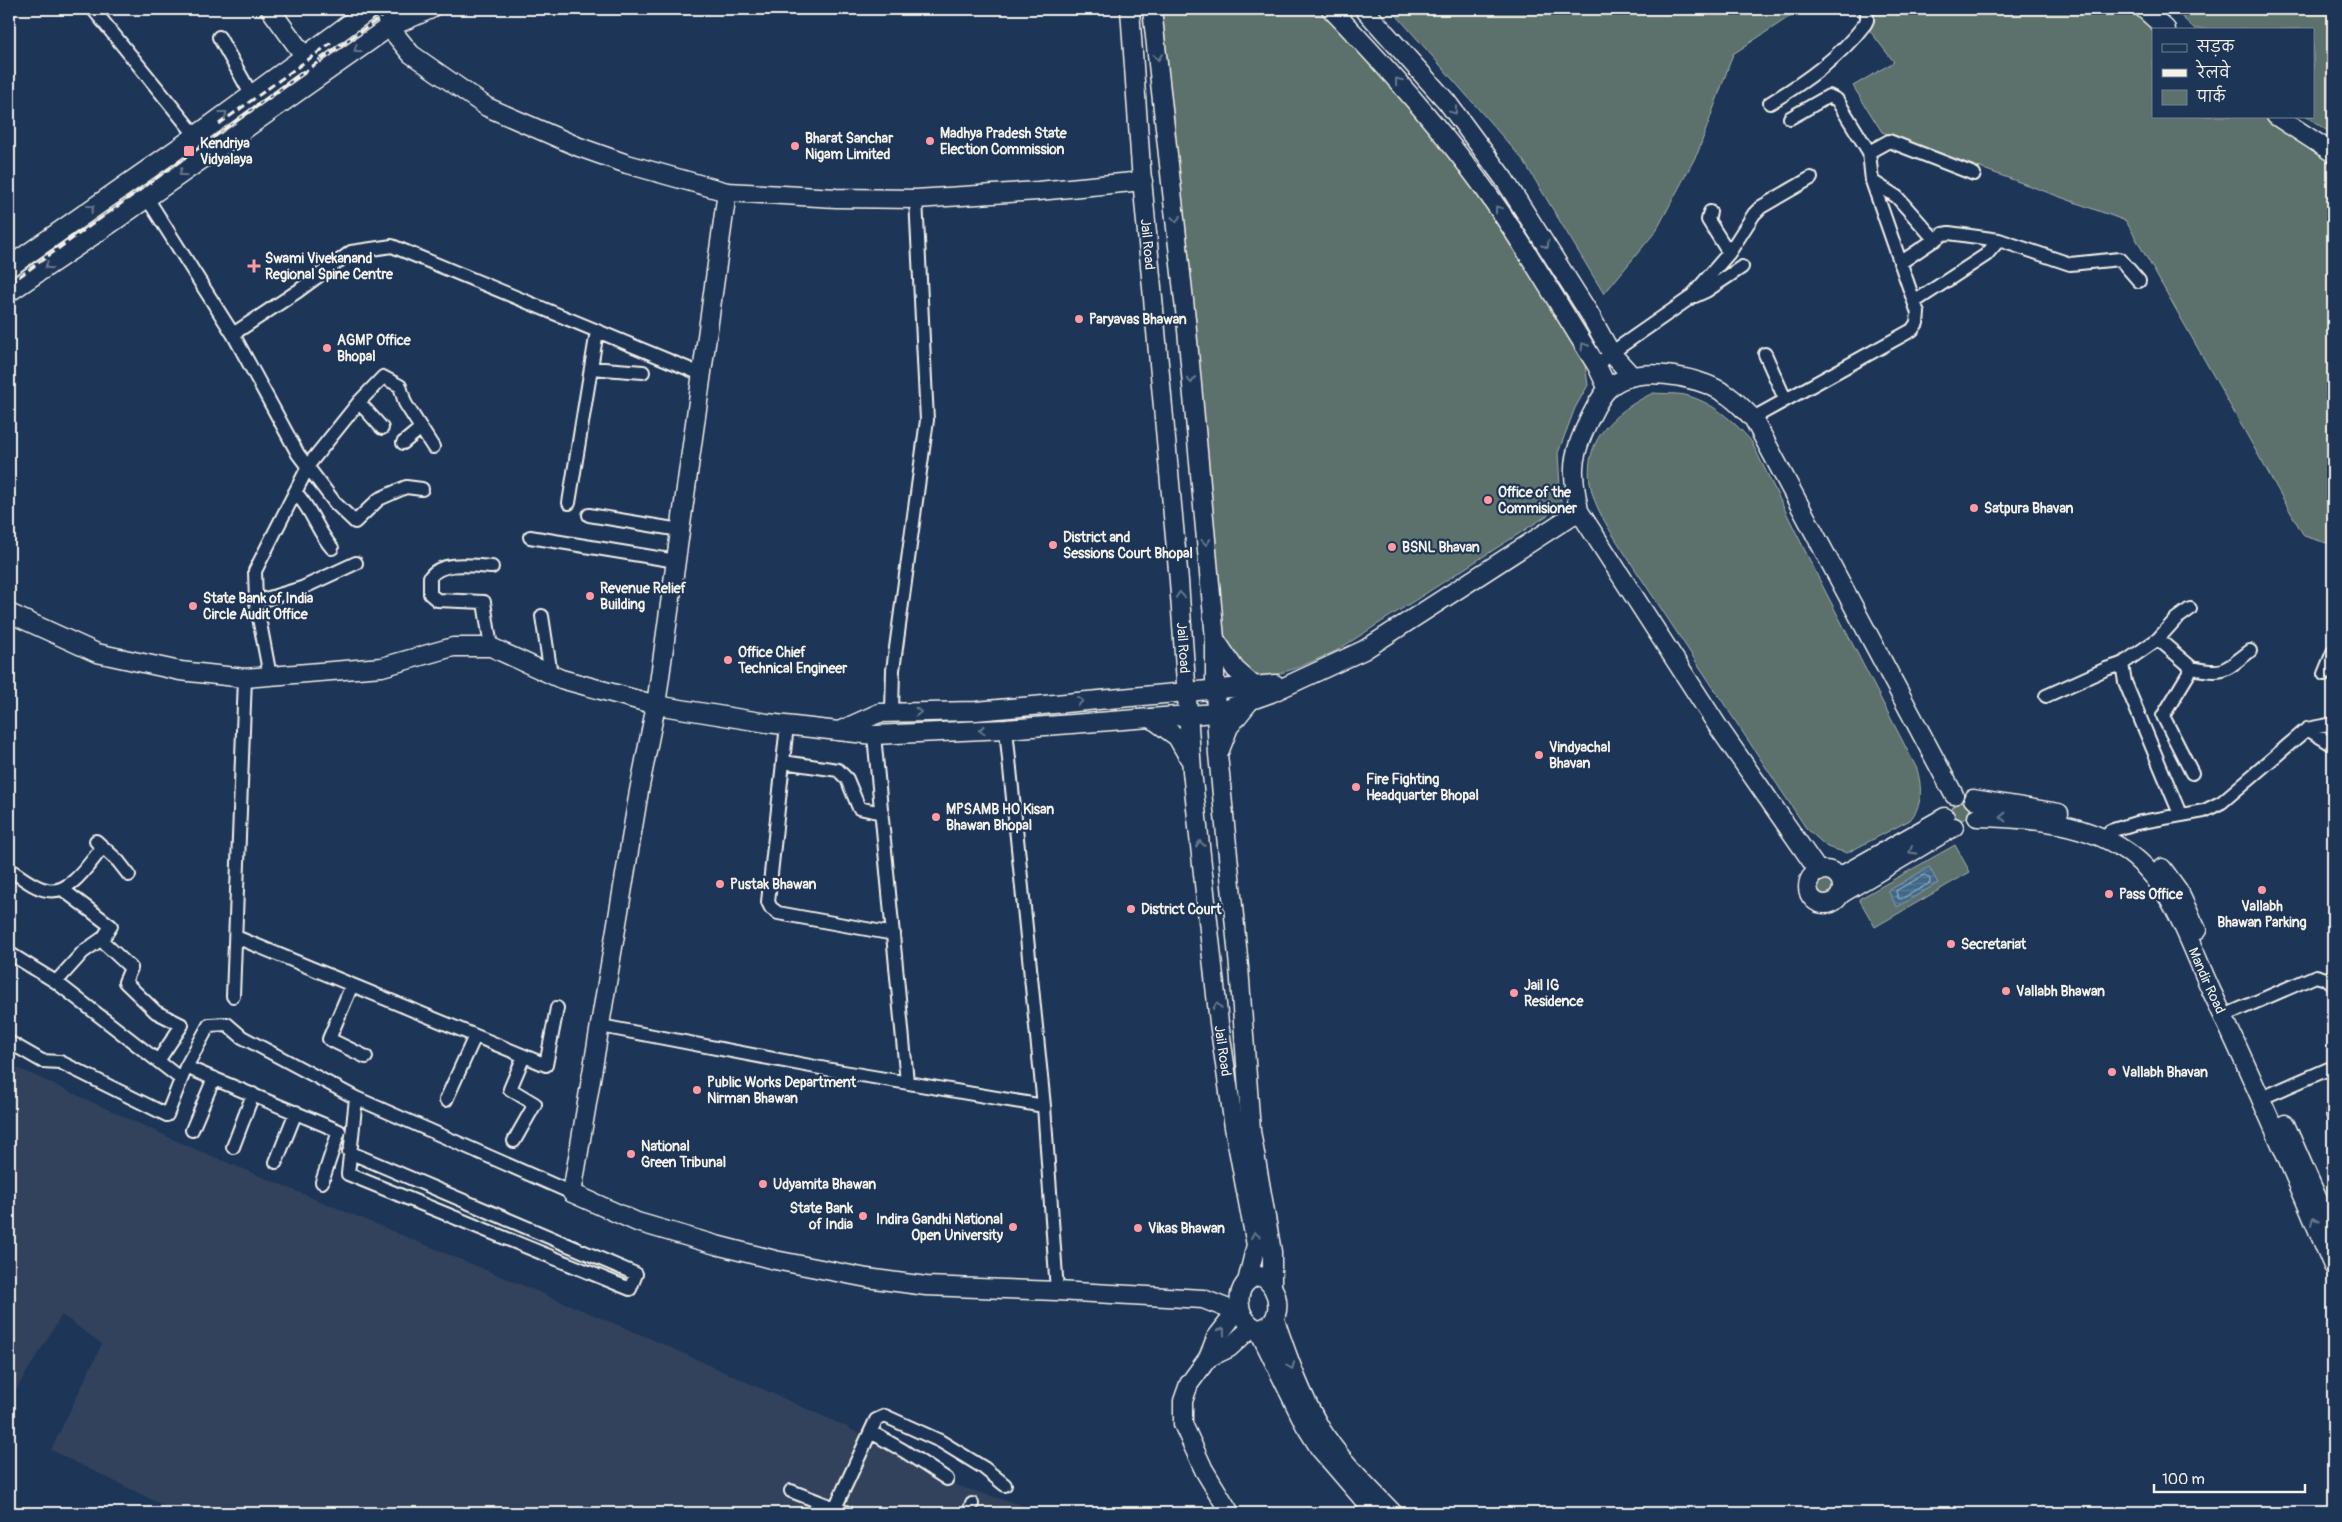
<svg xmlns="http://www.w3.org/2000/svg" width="2342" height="1522" font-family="Pangolin,'Playpen Sans Deva',sans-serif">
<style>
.built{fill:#30435d}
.green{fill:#5c716c;stroke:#a8b1aa}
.water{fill:url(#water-rules);stroke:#899fae}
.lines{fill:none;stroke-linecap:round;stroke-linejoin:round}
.shore{stroke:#acbac2;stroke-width:1}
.street-casing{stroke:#f4f1e8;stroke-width:16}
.secondary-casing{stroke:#f4f1e8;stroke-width:21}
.primary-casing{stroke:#f4f1e8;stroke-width:22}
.street{stroke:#1d3557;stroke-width:12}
.secondary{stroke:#1d3557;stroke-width:18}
.primary{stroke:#1d3557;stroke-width:19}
.rail{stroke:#f4f1e8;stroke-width:3;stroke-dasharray:8 4;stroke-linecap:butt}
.oneway{stroke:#68778a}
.poi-dot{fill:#ff9aa2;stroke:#1d3557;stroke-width:2}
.labels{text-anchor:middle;stroke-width:4.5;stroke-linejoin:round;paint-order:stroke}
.poi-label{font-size:14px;font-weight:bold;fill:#f4f1e8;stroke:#1d3557;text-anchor:start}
.street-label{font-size:14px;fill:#f4f1e8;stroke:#1d3557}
</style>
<defs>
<pattern id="water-rules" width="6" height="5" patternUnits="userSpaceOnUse" patternTransform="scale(1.25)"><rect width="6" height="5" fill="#416888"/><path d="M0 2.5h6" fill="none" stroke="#5d7e99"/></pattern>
</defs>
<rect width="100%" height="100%" fill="#1d3557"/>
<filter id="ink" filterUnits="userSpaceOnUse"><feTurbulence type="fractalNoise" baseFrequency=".02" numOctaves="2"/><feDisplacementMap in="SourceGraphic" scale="10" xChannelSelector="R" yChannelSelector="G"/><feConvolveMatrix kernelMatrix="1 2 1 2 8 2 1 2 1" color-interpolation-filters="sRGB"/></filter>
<g filter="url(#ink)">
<path class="built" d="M9 1064 188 1146 649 1338 847 1427 939 1480 1047 1513H179L51 1450 102 1344 62 1315 9 1401Z"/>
<path class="green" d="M1162 9H1330L1486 195 1583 351 1588 385 1575 408 1558 453 1561 503 1548 515 1336 651 1297 668 1264 678 1228 680Z
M1391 9H1801L1733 54 1698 152 1656 231 1604 294 1523 160Z
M1853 9H2135L2157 29H2153V116H2261L2333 161V545L2304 536 2126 221 1882 132 1853 86 1894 62Z
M2173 9H2333V135L2306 116H2313V29H2195Z
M1653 393C1663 394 1675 393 1685 395 1712 402 1733 420 1751 441L1818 577 1917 769C1922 787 1923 805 1910 820L1847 853 1827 847 1806 828 1627 557C1614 536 1598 515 1592 492 1579 443 1613 412 1653 393Z
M1952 811a9 9 0 1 1 18 0a9 9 0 1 1-18 0Z
M1955 845 1970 872 1875 927 1859 899Z
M1815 888a10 10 0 1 1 20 0a10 10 0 1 1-20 0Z"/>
<path class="water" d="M1929 867 1938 883 1897 907 1888 891Z"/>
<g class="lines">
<path class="shore" d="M1925 875 1930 879V883L1901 899 1898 898 1896 891Z"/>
<defs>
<path id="street" d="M93 9 196 136
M219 37 251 94
M1770 103C1806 81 1839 58 1865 24L1867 20V9
M1869 152 1889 141 1974 174
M1872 181 1897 197 1935 240
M147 198 233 334 298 454 335 503 355 522 379 499 406 487 422 489
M1729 253 1754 214 1761 207 1811 178
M1900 263 1943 234 1949 233 1999 240 2070 264 2120 259 2139 281
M1695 296 1706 291 1742 267
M1914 302 1986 255 1999 240
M233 334 298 291 351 252 392 246 701 374
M1765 354 1785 399
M1597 366 1611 353 1690 298 1729 253 1708 220 1710 212
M591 368 643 372
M359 402 382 428
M1753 418 1912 330 1917 323 1918 313 1872 181 1869 152 1837 100 1829 96 1790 118
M403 443 421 428
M295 492C312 509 317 531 332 548
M569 503 597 331
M589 515 680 530
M530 537 676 561
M256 602 302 588 356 563
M542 616 551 675
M2158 639 2192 668 2163 716 2192 773
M491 647 484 602 437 600 430 594V577C442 560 473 566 492 567
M2192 668C2225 675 2224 671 2250 651
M2324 674 2333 652
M270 676 256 602 255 571 310 463 359 402 383 377 400 386 405 403 433 447
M2046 696 2106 669 2122 664
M892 712 893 670 927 420 916 199
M787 725 768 902 771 908 778 913 894 934
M1006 729 1044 1106 1057 1291
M2307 729 2333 745
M874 735 907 1082
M783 762 838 770 847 779 859 808 882 813
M2180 814 2125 682 2122 664 2158 639 2176 619 2190 609
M2110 831 2136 823 2204 811 2222 802 2307 729 2333 724
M96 841 118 861 129 875
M9 869C20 876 34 888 47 890 71 895 89 863 103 847
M236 937 546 1065 557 1008
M101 940 131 968 125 982 156 1012 182 1025 158 1061
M9 953 56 982 181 1079
M56 982 83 952 103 938 111 926 62 889
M352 985 329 1039 366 1057
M233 996 245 678
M2233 1012 2316 976 2326 979 2333 985
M601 1026 826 1069 1044 1106
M9 1042 42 1061 60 1062 167 1115 186 1067 209 1025 227 1024 242 1037 356 1098 572 1193
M186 1067 339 1131 322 1182
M2271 1094 2333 1067
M446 1100 475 1036
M2333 1113V1115
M192 1130 214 1078
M514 1141 535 1104 510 1089 524 1056
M233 1147 253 1094
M349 1152 636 1274 630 1289 348 1174 356 1098
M276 1162 296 1112
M871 1432 904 1451 947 1479
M791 1491 848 1513
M835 1508 876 1420 885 1416 940 1441 984 1468 1005 1485
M969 1513 972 1504"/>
<g id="secondary">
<path d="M270 9 318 75"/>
<path d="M384 9 389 27 411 54 487 107 579 147 627 164 727 192 836 198 916 199 1038 191 1143 181"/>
<path id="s1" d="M1130 9 1141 168 1179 581 1192 771 1219 1023 1234 1127 1256 1245 1247 1282"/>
<path d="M1152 9 1186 319 1215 639V689L1218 754 1239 967 1251 1131 1272 1252V1284"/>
<path d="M1331 9C1392 73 1452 140 1502 214 1535 263 1565 315 1597 366L1608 389"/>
<path d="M1364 9 1447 102 1504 179 1589 313 1611 353 1632 376"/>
<path d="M2144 9 2166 29"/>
<path d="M2276 116 2333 153"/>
<path d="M727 192 656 705 639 791 572 1193 637 1222 716 1245 775 1260 867 1278 926 1286 1057 1291 1203 1299 1242 1314"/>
<path d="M9 613 97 653 180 671 245 678 382 667 453 647H491L561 679 656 705 767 723 874 735 1006 729 1215 713 1271 693 1364 650 1579 511"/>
<path d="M1215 639 1235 669 1254 686"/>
<path d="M1151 718 1177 737 1189 758"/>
<path d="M839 731 879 713 976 711 1275 684"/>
<path d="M1220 750 1229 727 1250 701"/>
<path d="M1973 799 2059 813"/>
<path id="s2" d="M1977 817C2030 818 2091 822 2134 857 2174 889 2190 945 2211 990 2254 1081 2294 1173 2333 1266"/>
<path d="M2162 868 2178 890 2197 930"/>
<circle cx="1825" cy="887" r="17"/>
<path d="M1819 872 1719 728 1579 511C1577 498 1574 485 1574 473 1573 454 1582 434 1590 418 1595 408 1600 397 1608 389 1634 364 1696 375 1724 393 1735 399 1744 410 1753 418L1954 795"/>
<path d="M1839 877 1945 817"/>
<path d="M1841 894 1954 827"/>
<path d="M2285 1124 2333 1234"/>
<path d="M1260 1276C1282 1286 1285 1326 1258 1329 1234 1320 1232 1280 1260 1276Z"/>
<path d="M1275 1320C1288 1358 1301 1395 1321 1429 1340 1460 1368 1487 1393 1513"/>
<path d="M1258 1329 1305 1425 1320 1449 1375 1513"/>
<path d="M1208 1358 1229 1348 1252 1327"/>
<path d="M1230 1513 1204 1470 1183 1424V1401L1189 1384 1208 1358 1216 1338 1240 1307"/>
</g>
<path id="primary" d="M9 267 196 136 370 9
M9 292 111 223 389 27 430 9"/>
</defs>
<use href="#street" class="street-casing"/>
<use href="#secondary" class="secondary-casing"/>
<use href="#primary" class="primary-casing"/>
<use href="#street" class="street"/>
<use href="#secondary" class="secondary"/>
<use href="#primary" class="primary"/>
<path class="rail" d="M219 124 331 43
M9 284 392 9"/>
</g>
<defs><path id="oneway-chevron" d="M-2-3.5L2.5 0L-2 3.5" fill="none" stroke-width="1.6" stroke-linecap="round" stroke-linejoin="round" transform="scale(1.25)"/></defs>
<g class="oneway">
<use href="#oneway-chevron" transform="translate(357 49) rotate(145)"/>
<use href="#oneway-chevron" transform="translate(1158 57) rotate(83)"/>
<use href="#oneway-chevron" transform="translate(1398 81) rotate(-129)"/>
<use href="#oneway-chevron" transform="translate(1454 111) rotate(53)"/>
<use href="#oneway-chevron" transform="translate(224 114) rotate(-37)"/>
<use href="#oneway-chevron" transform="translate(182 173) rotate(145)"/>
<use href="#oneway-chevron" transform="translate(91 208) rotate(-36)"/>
<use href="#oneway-chevron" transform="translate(1498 209) rotate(-126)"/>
<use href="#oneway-chevron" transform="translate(1176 219) rotate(84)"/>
<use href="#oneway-chevron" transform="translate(1546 245) rotate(58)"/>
<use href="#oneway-chevron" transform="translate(48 266) rotate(146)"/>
<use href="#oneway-chevron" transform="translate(1584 346) rotate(-122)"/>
<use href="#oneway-chevron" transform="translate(1191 380) rotate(85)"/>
<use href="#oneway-chevron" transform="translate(1206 542) rotate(85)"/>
<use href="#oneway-chevron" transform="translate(1180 595) rotate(-94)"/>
<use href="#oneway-chevron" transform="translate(1080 701) rotate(-5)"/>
<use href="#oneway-chevron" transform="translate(918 712) rotate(-1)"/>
<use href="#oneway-chevron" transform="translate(982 730) rotate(178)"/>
<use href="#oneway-chevron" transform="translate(2003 817) rotate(-180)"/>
<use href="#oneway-chevron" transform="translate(1200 844) rotate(-96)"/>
<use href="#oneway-chevron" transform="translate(1912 851) rotate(150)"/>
<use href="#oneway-chevron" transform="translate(1217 1006) rotate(-96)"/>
<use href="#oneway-chevron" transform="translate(2314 1221) rotate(-113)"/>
<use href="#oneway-chevron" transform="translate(1255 1235) rotate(-98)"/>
<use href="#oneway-chevron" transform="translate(1222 1331) rotate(-53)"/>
<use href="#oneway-chevron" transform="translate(1291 1366) rotate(69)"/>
</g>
</g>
<g class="poi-dot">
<circle cx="930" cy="141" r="5"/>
<circle cx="795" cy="146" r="5"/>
<rect x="183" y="145" width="12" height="12" rx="2.5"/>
<path d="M251.5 258.5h5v5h5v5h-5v5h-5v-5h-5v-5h5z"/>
<circle cx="1079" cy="319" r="5"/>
<circle cx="327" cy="348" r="5"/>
<circle cx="1488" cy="500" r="5"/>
<circle cx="1974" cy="508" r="5"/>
<circle cx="1053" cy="545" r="5"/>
<circle cx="1392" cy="547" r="5"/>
<circle cx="590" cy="596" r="5"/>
<circle cx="193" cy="606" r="5"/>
<circle cx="728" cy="660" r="5"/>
<circle cx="1539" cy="755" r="5"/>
<circle cx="1356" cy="787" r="5"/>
<circle cx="936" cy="817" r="5"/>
<circle cx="720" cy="884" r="5"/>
<circle cx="2262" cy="890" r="5"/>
<circle cx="2109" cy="894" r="5"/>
<circle cx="1131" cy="909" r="5"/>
<circle cx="1951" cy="944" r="5"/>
<circle cx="2006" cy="991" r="5"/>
<circle cx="1514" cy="993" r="5"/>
<circle cx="2112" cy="1072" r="5"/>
<circle cx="697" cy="1090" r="5"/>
<circle cx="631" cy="1154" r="5"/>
<circle cx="763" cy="1184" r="5"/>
<circle cx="863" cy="1216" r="5"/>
<circle cx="1013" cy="1227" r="5"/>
<circle cx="1138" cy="1228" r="5"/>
</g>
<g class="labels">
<g class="poi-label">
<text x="940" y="138">Madhya Pradesh State<tspan x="940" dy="16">Election Commission</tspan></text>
<text x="805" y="143">Bharat Sanchar<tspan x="805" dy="16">Nigam Limited</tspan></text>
<text x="200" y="148">Kendriya<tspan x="200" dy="16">Vidyalaya</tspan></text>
<text x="265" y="263">Swami Vivekanand<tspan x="265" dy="16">Regional Spine Centre</tspan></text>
<text x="1089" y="324">Paryavas Bhawan</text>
<text x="337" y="345">AGMP Office<tspan x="337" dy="16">Bhopal</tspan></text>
<text x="1498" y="497">Office of the<tspan x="1498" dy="16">Commisioner</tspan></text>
<text x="1984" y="513">Satpura Bhavan</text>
<text x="1063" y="542">District and<tspan x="1063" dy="16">Sessions Court Bhopal</tspan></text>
<text x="1402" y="552">BSNL Bhavan</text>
<text x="600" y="593">Revenue Relief<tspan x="600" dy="16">Building</tspan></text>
<text x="203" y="603">State Bank of India<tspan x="203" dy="16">Circle Audit Office</tspan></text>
<text x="738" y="657">Office Chief<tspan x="738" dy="16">Technical Engineer</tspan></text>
<text x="1549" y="752">Vindyachal<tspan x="1549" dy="16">Bhavan</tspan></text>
<text x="1366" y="784">Fire Fighting<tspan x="1366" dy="16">Headquarter Bhopal</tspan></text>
<text x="946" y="814">MPSAMB HO Kisan<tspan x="946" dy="16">Bhawan Bhopal</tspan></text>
<text x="730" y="889">Pustak Bhawan</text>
<text x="2119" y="899">Pass Office</text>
<text x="2262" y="911" text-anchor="middle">Vallabh<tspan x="2262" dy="16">Bhawan Parking</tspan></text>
<text x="1141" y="914">District Court</text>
<text x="1961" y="949">Secretariat</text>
<text x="1524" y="990">Jail IG<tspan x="1524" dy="16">Residence</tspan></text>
<text x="2016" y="996">Vallabh Bhawan</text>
<text x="2122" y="1077">Vallabh Bhavan</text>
<text x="707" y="1087">Public Works Department<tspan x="707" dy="16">Nirman Bhawan</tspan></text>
<text x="641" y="1151">National<tspan x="641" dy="16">Green Tribunal</tspan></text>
<text x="773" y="1189">Udyamita Bhawan</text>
<text x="853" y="1213" text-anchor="end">State Bank<tspan x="853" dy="16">of India</tspan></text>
<text x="1003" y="1224" text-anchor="end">Indira Gandhi National<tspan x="1003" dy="16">Open University</tspan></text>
<text x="1148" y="1233">Vikas Bhawan</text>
</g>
<g class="street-label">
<text dy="5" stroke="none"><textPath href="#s1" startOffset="236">Jail Road</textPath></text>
<text dy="5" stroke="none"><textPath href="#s1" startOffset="641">Jail Road</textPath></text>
<text dy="5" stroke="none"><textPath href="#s2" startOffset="310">Mandir Road</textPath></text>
<text dy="5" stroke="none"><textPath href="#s1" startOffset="1046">Jail Road</textPath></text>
</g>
</g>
<rect width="2342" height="1522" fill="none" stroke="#1d3557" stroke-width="30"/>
<rect x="15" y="15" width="2312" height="1492" fill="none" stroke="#f4f1e8" stroke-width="2" filter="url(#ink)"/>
<rect x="2152" y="28" width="162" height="90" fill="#1d3557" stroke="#738091"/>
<rect x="2162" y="44" width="25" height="8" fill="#1d3557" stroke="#738091"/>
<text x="2197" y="52" font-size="15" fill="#f4f1e8">सड़क</text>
<rect x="2162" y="69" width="25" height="8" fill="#f4f1e8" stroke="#738091"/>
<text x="2197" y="78" font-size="15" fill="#f4f1e8">रेलवे</text>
<rect x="2162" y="90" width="25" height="15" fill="#5c716c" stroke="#738091"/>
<text x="2197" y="102" font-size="15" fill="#f4f1e8">पार्क</text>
<path d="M2154 1484v8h151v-8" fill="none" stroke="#f4f1e8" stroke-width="2.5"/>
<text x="2162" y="1484" font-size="15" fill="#f4f1e8" stroke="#1d3557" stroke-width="4" paint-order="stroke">100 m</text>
</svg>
